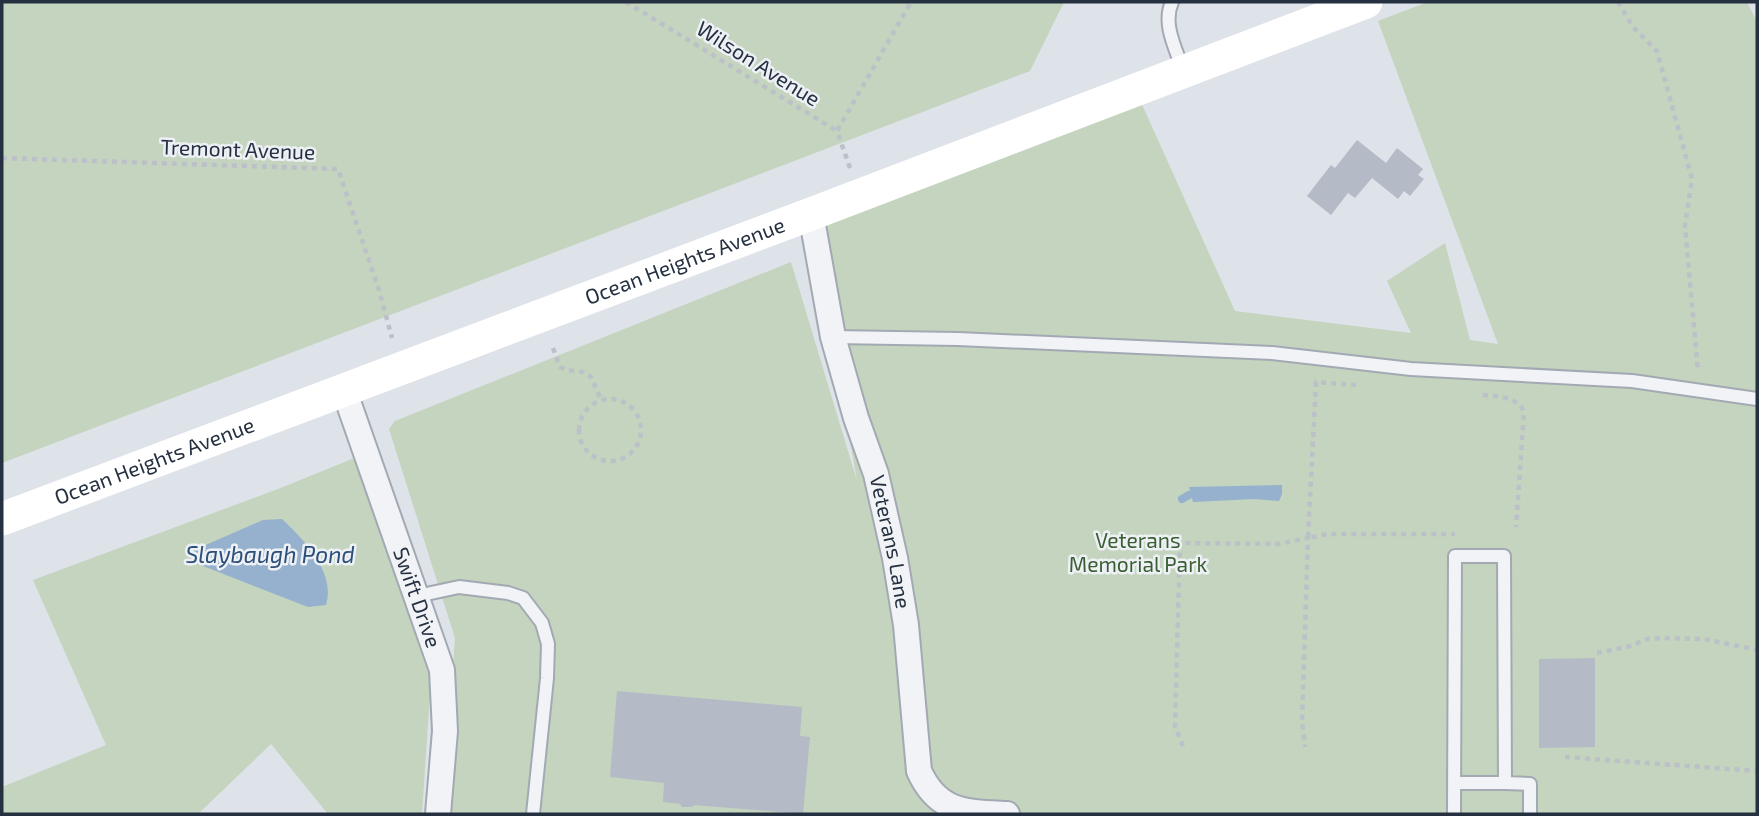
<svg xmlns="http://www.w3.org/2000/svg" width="1759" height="816" font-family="'Exo 2',sans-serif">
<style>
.green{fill:#c4d4be}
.water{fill:#95b1cd}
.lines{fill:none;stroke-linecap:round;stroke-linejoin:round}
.stream{stroke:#95b1cd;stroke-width:8}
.building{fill:#b4bbc6}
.service-casing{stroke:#a3a9b3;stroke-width:16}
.minor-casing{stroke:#a3a9b3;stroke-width:28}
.path{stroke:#bcc0c8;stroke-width:4.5;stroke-dasharray:5 5;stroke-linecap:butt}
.service{stroke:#f1f3f7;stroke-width:12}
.minor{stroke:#f1f3f7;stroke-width:24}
.secondary{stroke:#fff;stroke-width:33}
.labels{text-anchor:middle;stroke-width:5;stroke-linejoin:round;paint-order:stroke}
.street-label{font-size:21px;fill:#253041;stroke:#edf1f6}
.park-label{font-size:21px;fill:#3a5e31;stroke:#edf1f6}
.water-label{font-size:23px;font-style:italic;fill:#2c4f79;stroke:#edf1f6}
</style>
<rect width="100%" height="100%" fill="#dee2e9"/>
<path class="green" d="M2 2H1064L1030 71 2 463Z
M1428 2H1747L1757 22V814H442L455 638 389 429 395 421 791 262 857 481 811 214 1135 89 1235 311 1411 333 1387 281 1445 243 1470 340 1498 344 1378 21Z
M367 453 435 618 422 814H328L271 744 198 814H2V787L106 745 33 580 278 489Z"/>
<path class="water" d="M1282 485V494L1279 501 1254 499 1193 502 1189 487Z
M282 519C304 540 336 572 326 605L308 607 198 564 192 559V551L263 520Z"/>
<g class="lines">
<path class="stream" d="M1182 499 1189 495"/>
</g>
<path class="building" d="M1357 140 1386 163 1397 148 1423 169 1418 175 1424 179 1410 196 1404 191 1398 199 1372 178 1355 198 1348 193 1331 215 1307 196 1331 165 1335 168Z
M1595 658V747L1539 748V659Z
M617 691 802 707 800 736 810 737 803 814 694 805 692 807H682L680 804 663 802 664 783 610 777Z"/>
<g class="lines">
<defs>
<path id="service" d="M1172 2C1162 24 1176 49 1183 70
M833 337 958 339 1272 353 1411 369 1632 381 1757 399
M417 596 459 587 508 593 523 598 542 623 548 644 547 678 533 814
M1455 783H1505
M1454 814 1455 556H1504L1505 783 1530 784V814"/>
<g id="minor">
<path id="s1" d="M811 214 833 337 856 418 876 474 895 558 906 625 919 771C938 813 966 812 1007 814"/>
<path id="s2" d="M344 390 442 670 445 731 438 814"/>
</g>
</defs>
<use href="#service" class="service-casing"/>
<use href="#minor" class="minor-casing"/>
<path class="path" d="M626 2 837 131
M1618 2 1633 27 1657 51 1692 179 1685 226 1698 371
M2 158 338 169 379 290 392 338
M850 168 837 131 911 2
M553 348 560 367 567 370 583 372 591 377 601 400
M1356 385 1316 382 1308 538 1327 534H1455
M1483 395C1499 397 1517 396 1524 412L1516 527
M579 430a31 31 0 1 1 62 0a31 31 0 1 1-62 0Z
M1166 543H1180
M1597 653 1631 646 1647 639 1664 638 1704 639 1757 650
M1183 746 1175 727 1180 543 1278 544 1308 538 1302 721 1305 747
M1565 757 1757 771"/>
<use href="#service" class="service"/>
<use href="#minor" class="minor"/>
<path class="secondary" id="s3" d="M2 519 811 214 1366 2"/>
</g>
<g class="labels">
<g class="street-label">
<text transform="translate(758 64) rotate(32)" y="7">Wilson Avenue</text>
<text transform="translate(238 150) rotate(2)" y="7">Tremont Avenue</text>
<text dy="7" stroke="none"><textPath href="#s3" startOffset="730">Ocean Heights Avenue</textPath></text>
<text dy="7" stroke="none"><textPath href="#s3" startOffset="163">Ocean Heights Avenue</textPath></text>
<text dy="7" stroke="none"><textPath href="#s1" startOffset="338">Veterans Lane</textPath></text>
<text dy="7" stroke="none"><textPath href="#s2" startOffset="220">Swift Drive</textPath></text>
</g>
<g class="park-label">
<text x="1138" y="548">Veterans<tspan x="1138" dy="24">Memorial Park</tspan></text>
</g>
<g class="water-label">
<text x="270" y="563">Slaybaugh Pond</text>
</g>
</g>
<rect width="1759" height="816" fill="none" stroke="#253041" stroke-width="7"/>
</svg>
